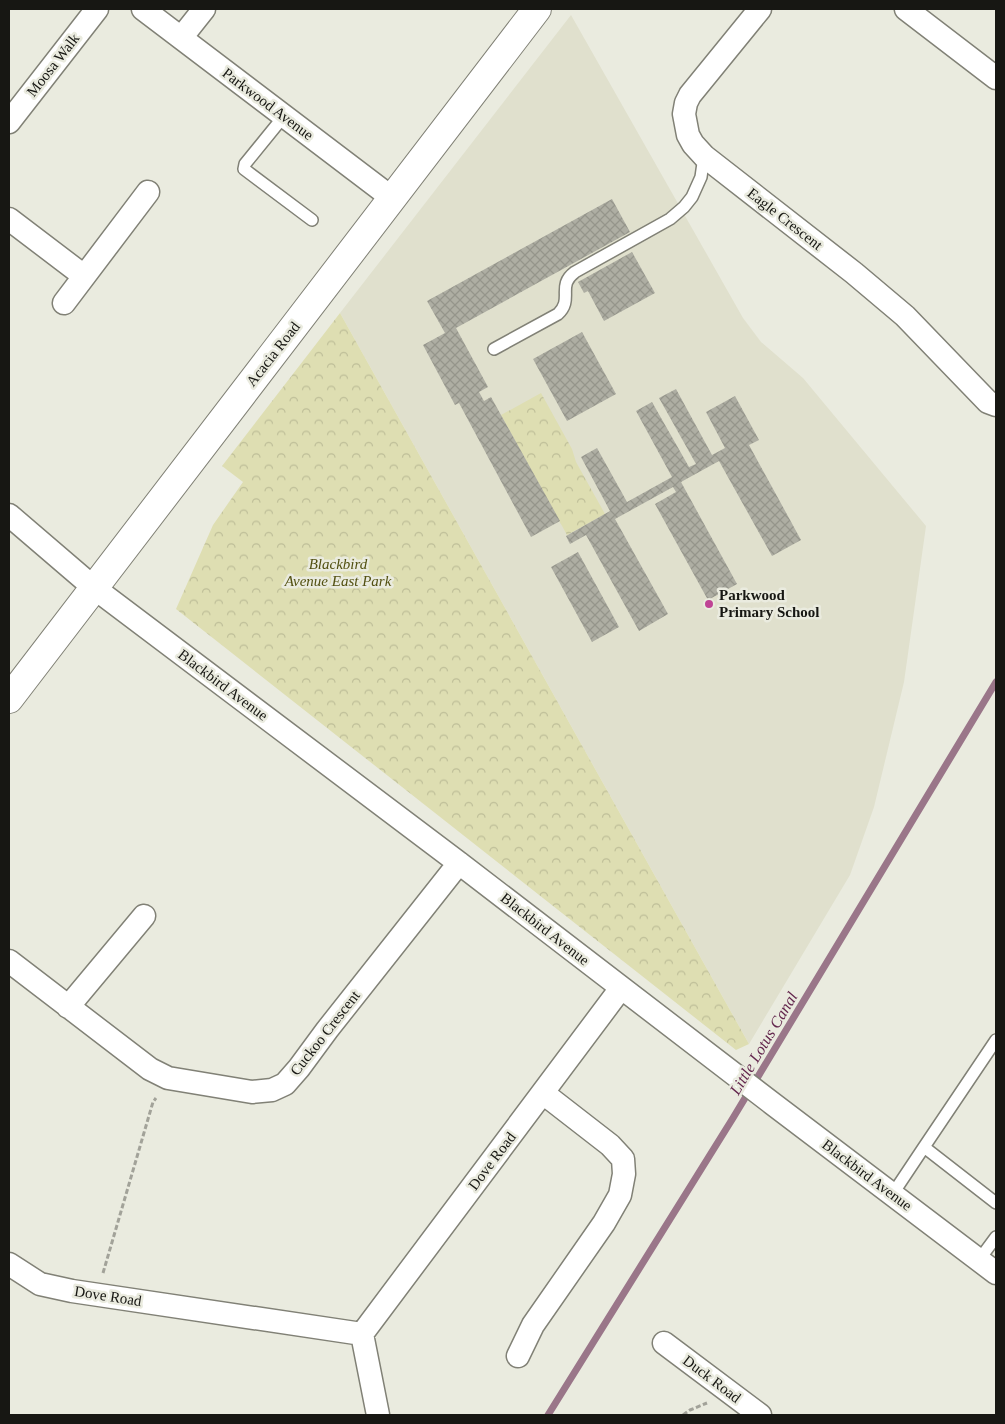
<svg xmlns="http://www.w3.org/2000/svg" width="1005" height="1424" font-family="Georgia,serif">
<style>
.built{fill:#e0e0cd}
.park{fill:url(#park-crowns)}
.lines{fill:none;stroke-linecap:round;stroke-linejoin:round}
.stream{stroke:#9a7689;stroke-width:7}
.building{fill:url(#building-cross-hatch)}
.lane-casing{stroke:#818176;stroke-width:14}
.street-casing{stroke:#818176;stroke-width:25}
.secondary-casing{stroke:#818176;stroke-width:30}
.path{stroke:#a2a299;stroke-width:3;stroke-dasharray:5 2.5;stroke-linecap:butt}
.lane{stroke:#fff;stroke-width:11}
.street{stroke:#fff;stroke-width:22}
.secondary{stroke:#fff;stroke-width:28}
.poi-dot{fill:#bf4495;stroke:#eaebdf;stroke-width:2}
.labels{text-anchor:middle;stroke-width:5;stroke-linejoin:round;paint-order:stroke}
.street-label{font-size:15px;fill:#171713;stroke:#eaebdf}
.park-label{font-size:15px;font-style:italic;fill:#525011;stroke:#eaebdf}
.poi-label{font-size:15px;font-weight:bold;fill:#171713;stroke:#eaebdf;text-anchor:start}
.water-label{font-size:16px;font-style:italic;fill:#63264d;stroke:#eaebdf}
</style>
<defs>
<pattern id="park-crowns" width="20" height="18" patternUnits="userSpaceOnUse" patternTransform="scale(1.25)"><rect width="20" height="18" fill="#dedeb2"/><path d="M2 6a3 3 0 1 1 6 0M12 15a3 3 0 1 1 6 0" fill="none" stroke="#bebe98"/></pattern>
<pattern id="building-cross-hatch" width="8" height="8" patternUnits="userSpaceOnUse" patternTransform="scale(1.25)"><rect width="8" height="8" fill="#aeaea3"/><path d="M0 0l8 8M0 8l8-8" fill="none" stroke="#95958b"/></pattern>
</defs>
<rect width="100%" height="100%" fill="#eaebdf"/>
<path class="built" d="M571 15 743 318 761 342 803 378 926 526 904 682 874 807 850 875 749 1044 340 313Z"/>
<path class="park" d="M340 313 749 1044 736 1050 176 609 213 525 243 482 222 466Z
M541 393 572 449 576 462 605 514 567 535 501 415Z"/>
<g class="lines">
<path class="stream" d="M548 1415 733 1118 996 682"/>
</g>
<path class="building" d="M612 199 630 232 456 328 488 387 479 392 484 401 491 397 560 521 531 537 459 403 455 405 423 345 445 333 427 301Z
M632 252 655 293 604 321 588 291 584 293 578 282Z
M582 332 616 394 567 421 533 359Z
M676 389 712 455 725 448 706 412 735 396 759 440 749 445 801 540 772 556 719 461 681 482 737 584 708 600 655 504 676 492 673 487 615 519 668 614 639 631 586 535 570 544 566 536 610 511 581 457 597 448 627 502 672 477 636 411 652 402 689 467 696 464 659 398Z
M578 552 619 627 592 642 551 567Z"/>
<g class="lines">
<defs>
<path id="lane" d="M284 116 245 164 244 169 312 220
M494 349 558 314C574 299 556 286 575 272L670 219 684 207 692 197 701 177 704 156
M924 1147 996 1040
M892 1195 924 1147 996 1203
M979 1260 996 1237"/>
<path id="street" d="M143 9 392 198
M760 9 690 95 686 103 684 114 688 135 693 144 704 156 854 273 905 316 988 402 996 405
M906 9 996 78
M181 38 204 9
M9 122 97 9
M9 219 84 276
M64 303 148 192
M9 515 93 587 459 863 773 1104 996 1273
M9 961 150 1069 168 1078 252 1092 272 1090 285 1084 299 1068 327 1030 459 863
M68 1007 144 916
M9 1264 40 1284 72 1291 362 1334 621 988
M362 1334 378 1415
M664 1343 760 1415
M518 1356 533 1325 604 1223 620 1195 624 1174 623 1159 610 1145 543 1093"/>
<path id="secondary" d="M9 699 537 9"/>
</defs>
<use href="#lane" class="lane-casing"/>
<use href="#street" class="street-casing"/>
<use href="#secondary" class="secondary-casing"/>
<path class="path" d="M103 1273 153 1102 156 1098
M683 1415 690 1410 707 1403"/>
<use href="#lane" class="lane"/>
<use href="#street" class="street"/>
<use href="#secondary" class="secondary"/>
</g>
<circle class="poi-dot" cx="709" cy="604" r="5"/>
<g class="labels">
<g class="street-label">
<text transform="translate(53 65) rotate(-52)" y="5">Moosa Walk</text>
<text transform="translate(268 104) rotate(37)" y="5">Parkwood Avenue</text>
<text transform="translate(785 219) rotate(38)" y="5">Eagle Crescent</text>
<text transform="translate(273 354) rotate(-52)" y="5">Acacia Road</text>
<text transform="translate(223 685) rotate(37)" y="5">Blackbird Avenue</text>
<text transform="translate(545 929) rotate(38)" y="5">Blackbird Avenue</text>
<text transform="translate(325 1033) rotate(-52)" y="5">Cuckoo Crescent</text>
<text transform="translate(492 1161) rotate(-53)" y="5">Dove Road</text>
<text transform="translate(867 1175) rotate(37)" y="5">Blackbird Avenue</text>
<text transform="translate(108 1296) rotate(9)" y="5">Dove Road</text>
<text transform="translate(712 1379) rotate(37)" y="5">Duck Road</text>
</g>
<g class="park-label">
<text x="338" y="569">Blackbird<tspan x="338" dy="17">Avenue East Park</tspan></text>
</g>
<g class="poi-label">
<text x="719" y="600">Parkwood<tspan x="719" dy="17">Primary School</tspan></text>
</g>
<g class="water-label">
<text transform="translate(763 1043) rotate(-59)" y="6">Little Lotus Canal</text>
</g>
</g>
<rect width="1005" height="1424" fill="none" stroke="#171713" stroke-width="20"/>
</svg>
